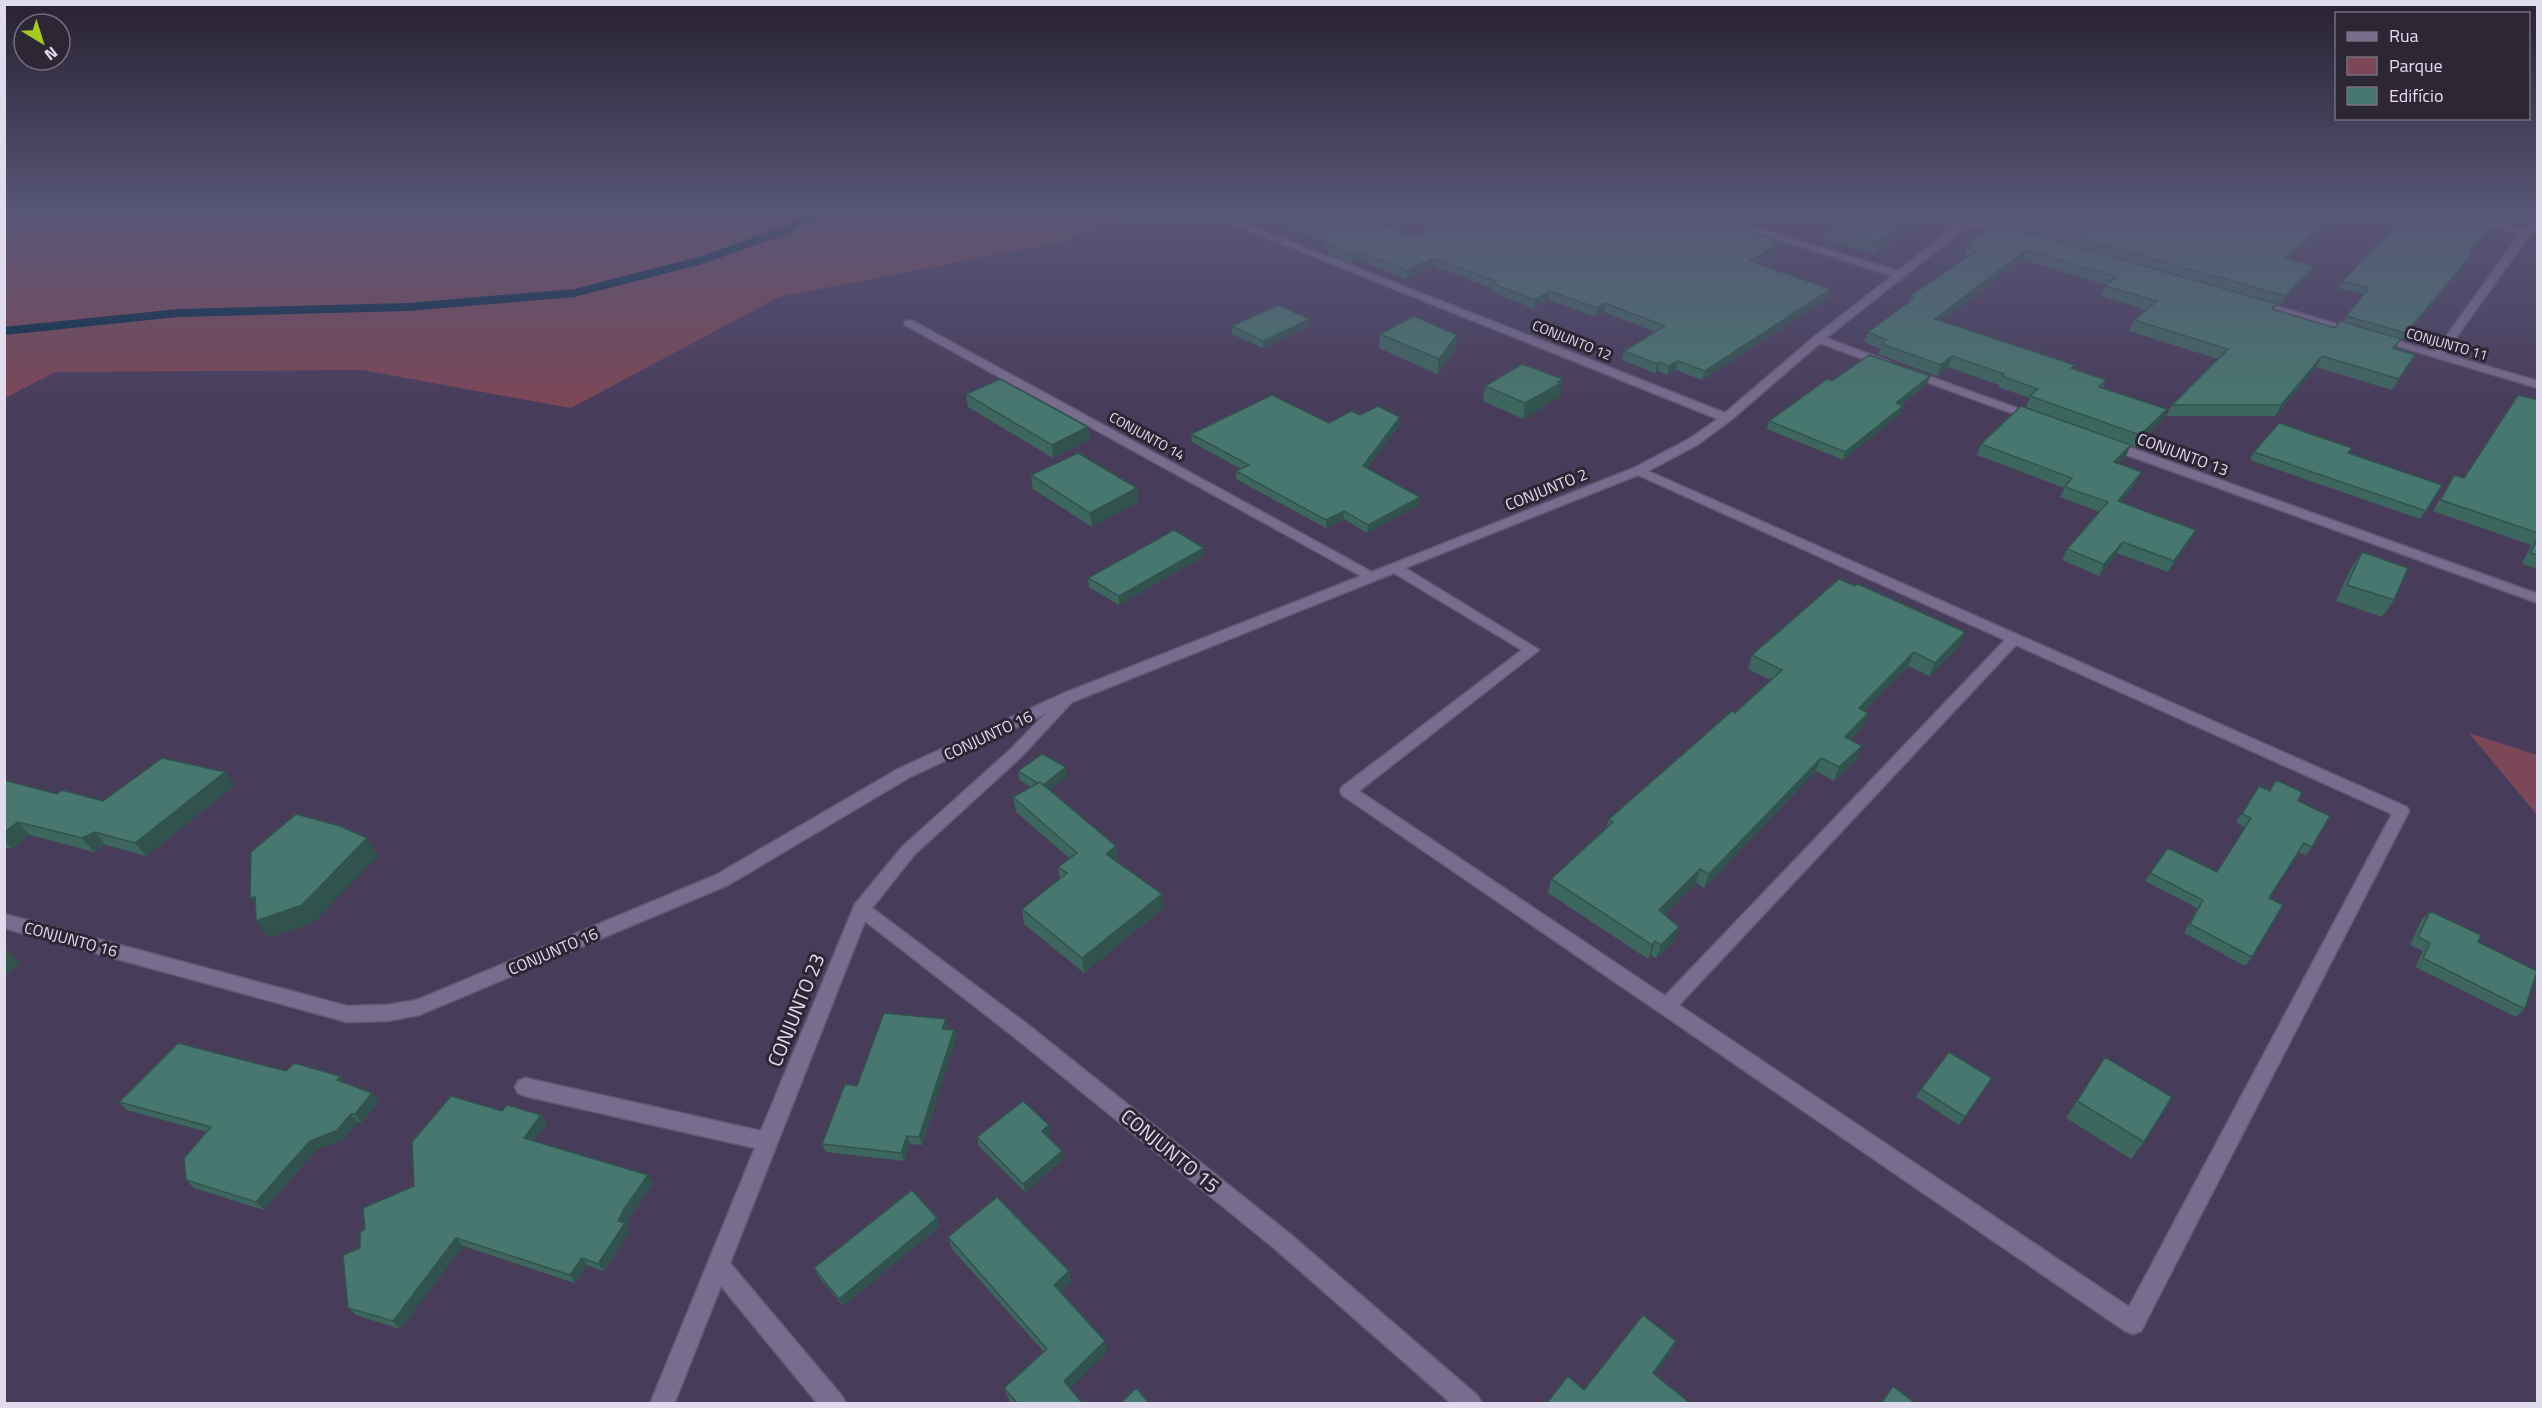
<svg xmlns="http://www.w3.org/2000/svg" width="2542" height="1408" font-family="'Titillium Web',sans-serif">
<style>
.green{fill:#7c4757}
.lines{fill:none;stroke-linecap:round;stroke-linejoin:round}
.stream{stroke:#002842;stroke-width:8}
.minor-casing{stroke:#645a74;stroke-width:3}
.minor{fill:#796d8f;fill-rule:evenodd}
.wall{fill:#3d665f}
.shaded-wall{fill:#32534d}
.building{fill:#47776e;stroke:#32534d;stroke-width:1.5}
.labels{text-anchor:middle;stroke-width:6;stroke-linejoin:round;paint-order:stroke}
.far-street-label{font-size:14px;fill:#e1dbee;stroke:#2c2635}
.street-label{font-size:16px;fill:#e1dbee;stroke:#2c2635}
.near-street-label{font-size:20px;fill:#e1dbee;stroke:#2c2635}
</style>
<rect width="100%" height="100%" fill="#483c5b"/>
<path class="green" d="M5 211H1142L1061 242 779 297 571 408 362 370 55 372 5 398Z
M2469 733 2537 755V815Z"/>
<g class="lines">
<path class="stream" d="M4 331 178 313 407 307 574 293 702 260 791 228 821 211"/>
<defs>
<path id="minor" d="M1200 211H1213L1725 413 1814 337 1892 276 1689 211H1703L1898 271 1975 211H1985L1975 220 2013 231 2015 233 2010 236 1969 225 1826 338 1890 362V366H1882L1820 343 1731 420 1697 445 1648 471 2407 807 2409 811 2141 1331 2133 1334 2125 1331 1342 795 1340 791 1342 787 1522 650 1394 573 1072 702 1021 757 914 855 872 908 1027 1024 1290 1234 1478 1396 1482 1404H1452L1274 1248 1013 1036 865 921 730 1263 842 1396 846 1404H818L721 1286 674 1404H650L755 1148 525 1096 518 1093 515 1087 518 1081 525 1078 761 1131 855 904 903 846 1010 750 1045 714 910 777 728 885 419 1015 387 1021 347 1022 4 928V914L347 1006 387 1005 417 1000 716 875 898 769 1062 694 1361 576 905 325V321H913L1372 572 1634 468 1689 439 1718 419ZM1638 475 2005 640 1665 996 1359 791 1539 650 1405 568ZM2016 645 2392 814 2129 1307 1679 1005Z
M2431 211H2447L2523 229 2538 212V222L2531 233 2444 354 2538 381V388L2374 339 2379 336 2435 352 2520 234Z
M2255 300 2357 330 2358 332 2349 334 2251 305 2250 303Z
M1911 370 2039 416 2041 418 2039 420H2031L1907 375V371Z
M2109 440 2538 594V603L2105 447 2103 444Z"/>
</defs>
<use href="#minor" class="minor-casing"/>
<use href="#minor" class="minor"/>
</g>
<path class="wall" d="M1491 211H1777L1753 224 1728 216 1744 222 1742 229 1780 250 1757 263 1831 289 1829 298 1702 380 1676 370 1667 375 1658 371 1655 373 1622 360 1624 351 1655 332 1604 312 1595 317 1549 300 1533 308 1491 292V288L1433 266 1406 279 1358 260 1352 263 1330 255 1324 241 1282 225V216L1413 236 1459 227Z
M2454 211H2505L2497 221Z
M2008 218 2331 220 2289 260 2314 266 2309 275 2280 305 2277 304 2274 310 2335 328 2342 322 2346 316 2364 295 2339 288 2343 281 2402 231 2417 221 2431 220 2495 222 2491 229 2470 252 2473 253 2469 260 2402 340H2400L2395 349 2415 355 2392 390 2316 367 2275 416H2166L2172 405 2218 359 2129 331 2134 320 2146 310 2101 296 2106 285 2023 260 1942 321 2106 380 2103 388 2167 409 2161 421 2135 447 2026 407 2030 398 1998 387 1999 385 1948 367 1937 376 1878 354 1880 349 1864 342 1868 332 1908 302 1910 296 1966 258H1965L1966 253H1965L1969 243 2005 226Z
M1917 222 1874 254 1825 240 1828 228Z
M1232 326H1310L1263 348 1232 334Z
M1380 334 1456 350 1437 374 1379 348Z
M1930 376 1927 384 1901 405 1900 414 1843 460 1767 429 1769 421 1832 381Z
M1485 386 1560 395 1559 396 1558 398 1523 419 1483 401Z
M966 394 1088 427 1089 440 1053 458 968 407Z
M2538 400V569L2522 564 2531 545 2433 511 2454 475 2463 478Z
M1360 415 1400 424 1367 468 1420 497 1419 505 1367 533 1344 519 1326 528 1236 479V471L1241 469 1192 442 1191 434 1329 423Z
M1981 444 2131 445 2126 456 2118 463 2136 482 2121 502 2190 541 2168 572 2117 553 2099 576 2062 560 2067 549 2100 512 2060 497 2064 488 1977 455Z
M2254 452 2349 453 2442 485 2420 519 2250 460Z
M1031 475 1138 502 1092 527 1033 489Z
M2362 552 2394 600 2382 617 2336 601 2351 568Z
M1204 556 1119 605 1089 587 1088 578Z
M1959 646 1929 676 1908 666 1864 711 1868 713 1863 727 1850 740 1856 760 1834 781 1816 771 1704 888 1696 883 1664 915 1679 927 1675 940 1656 958 1651 955 1648 959 1548 893 1551 879 1606 828 1609 819 1735 713 1771 680 1748 669 1752 655Z
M1018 771 1067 776 1049 790 1116 846 1118 860 1116 861 1162 894 1163 908 1084 973 1024 924 1022 909 1060 879 1058 867 1069 858 1016 812 1013 797 1031 787 1020 780Z
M225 772 234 786 146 856 106 845 94 852 30 835 12 849 4 847V780L57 794 103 801Z
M2276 780 2298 801 2312 847 2306 855 2298 852 2269 898 2252 957 2245 966 2184 933 2197 908 2145 881 2168 848 2217 872 2245 827 2236 822 2253 795 2269 791Z
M2430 911 2478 942 2525 1009 2516 1017 2415 967 2423 951 2410 945 2422 919Z
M948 1028 947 1029 956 1038 922 1145 910 1144 904 1161 826 1152 822 1144 857 1086Z
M2105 1057 2144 1142 2131 1159 2066 1118Z
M286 1071 347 1084 379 1101 361 1123 358 1122 343 1140 317 1149 264 1210 194 1188 186 1180 207 1132 127 1110 119 1102Z
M1986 1087 1959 1125 1916 1097 1921 1089Z
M502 1111 541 1115 547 1123 533 1141 653 1183 630 1217 626 1225 630 1231 604 1271 587 1265 575 1283 463 1246 400 1329 356 1315 348 1308 365 1229Z
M1049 1125 1051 1133 1047 1136 1063 1159 1025 1192 979 1146 977 1137Z
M940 1226 843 1306 818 1276 814 1268Z
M948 1237 1069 1271 1071 1283 1061 1292 1105 1341 1107 1352 1070 1388 1083 1404H1012L1008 1398 1004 1388 1044 1352 952 1249Z"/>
<path class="shaded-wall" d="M1763 211H1777L1753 224 1755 216Z
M1919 211H1933L1917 222 1874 254 1877 242Z
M2336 212 2331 220 2281 267 2285 258Z
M1744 222 1742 230 1735 227Z
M2495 222 2491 229 2465 259 2469 252Z
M1782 242 1780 250 1747 269 1749 261Z
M2026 250 2023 260 1931 330 1935 319Z
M1359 252 1358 260 1352 263V255Z
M2473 253 2469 260 2402 340 2406 333Z
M1434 258 1433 266 1406 279 1407 270Z
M2314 266 2309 275 2280 305 2285 296Z
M1831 289 1829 298 1702 380 1705 371Z
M1550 291 1549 300 1533 308 1534 300Z
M1605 303 1604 312 1595 317 1597 308Z
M1310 319V326L1263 348V341Z
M1457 335 1456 350 1437 374 1439 359Z
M1952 356 1948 367 1937 376 1941 365Z
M2322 356 2316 367 2275 416 2281 405Z
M1678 361 1676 370 1667 375 1669 366Z
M1660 362 1658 371 1655 373 1657 364Z
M1930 376 1927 384 1893 411 1896 403Z
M1563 379 1560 395 1559 396 1558 398 1523 419 1525 403Z
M1903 406 1900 414 1843 460 1845 452Z
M2167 409 2161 421 2135 447 2140 435Z
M1400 417V424L1363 474V466Z
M1088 427 1089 440 1053 458 1052 445Z
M2131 445 2126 456 2109 472 2114 462Z
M2142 472 2136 482 2113 512 2118 501Z
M1137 488 1138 502 1092 527 1090 513Z
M1420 497 1419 505 1367 533 1368 525Z
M1344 511V519L1326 528V520Z
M2196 530 2190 541 2168 572 2174 561Z
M2123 542 2117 553 2099 576 2104 564Z
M1204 548V556L1119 605V596Z
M1965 632 1959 646 1929 676 1935 663Z
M1914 652 1908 666 1853 722 1859 708Z
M1868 713 1863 727 1840 751 1845 737Z
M1862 746 1856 760 1834 781 1839 767Z
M1821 758 1816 771 1704 888 1709 874Z
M1066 767 1067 776 1043 795 1042 786Z
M225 772 234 786 146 856 135 843Z
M18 822 30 835 12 849 4 841V832Z
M95 832 106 845 94 852 82 838Z
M367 838 378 856 314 922 269 938 256 921Z
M1116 846 1118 860 1107 868 1106 854Z
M1700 869 1696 883 1655 924 1659 910Z
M1162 894 1163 908 1084 973 1082 958Z
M255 897 263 915 250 898Z
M1679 927 1675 940 1656 958 1661 945Z
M1655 941 1651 955 1648 959 1652 945Z
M4 947 20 963 4 976Z
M946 1019 948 1028 945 1037 942 1029Z
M954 1030 956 1038 922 1145 919 1137Z
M340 1076 347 1084 337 1080Z
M372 1093 379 1101 361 1123 355 1114Z
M351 1114 358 1122 343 1140 317 1149 264 1210 256 1202 310 1141Z
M541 1115 547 1123 529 1146 524 1138Z
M1049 1125 1051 1133 1043 1139 1042 1131Z
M907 1136 910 1144 904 1161 901 1153Z
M1062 1151 1063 1159 1025 1192 1023 1184Z
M648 1175 653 1183 630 1217 626 1225 630 1231 604 1271 598 1264 624 1209Z
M937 1218 940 1226 843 1306 839 1299Z
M456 1238 463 1246 400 1329 393 1321Z
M582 1258 587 1265 575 1283 570 1275Z
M1069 1271 1071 1283 1057 1296 1054 1285Z
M1105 1341 1107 1352 1066 1392 1064 1381Z
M1676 1341 1670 1354 1648 1385 1653 1373Z"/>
<path class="building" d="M1293 211H1347L1413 236 1445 222 1459 227 1491 211H1713L1744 222 1735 227 1782 242 1749 261 1831 289 1705 371 1678 361 1669 366 1660 362 1657 364 1624 351 1665 326 1605 303 1597 308 1550 291 1534 300 1492 283 1496 281 1434 258 1407 270 1359 252 1352 255 1330 246 1324 233 1282 216Z
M1740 211H1763L1755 216Z
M1851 211H1919L1877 242 1828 228Z
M2017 211H2334L2336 212 2285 258 2314 266 2285 296 2008 218Z
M2439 211H2453L2495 222 2469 252 2473 253 2406 333 2346 316 2369 288 2343 281 2392 228 2402 231 2412 220 2417 221 2420 218 2431 220Z
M1997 224 2277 304 2272 309 2335 328 2340 321 2401 339 2393 348 2415 355 2399 379 2322 356 2281 405H2172L2228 349 2134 320 2157 301 2105 286 2117 277 2026 250 1935 319 2075 365 2071 368 2106 380 2099 387 2167 409 2140 435 2030 396 2038 389 2002 376 2004 374 1952 356 1941 365 1882 344 1887 340 1868 332 1914 298 1910 296 1977 250 1968 248 1973 244 1969 243Z
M1278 305 1310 319 1263 341 1232 326Z
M1414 316 1457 335 1439 359 1380 334Z
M1869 355 1930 376 1896 403 1903 406 1845 452 1769 421 1827 379 1832 381Z
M1522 364 1563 379 1558 382 1561 383 1525 403 1485 386Z
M1000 379 1088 427 1052 445 966 394Z
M1272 395 1329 423 1351 411 1360 415 1378 406 1400 417 1363 466 1420 497 1368 525 1344 511 1326 520 1236 471 1249 465 1191 434Z
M2518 395 2538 400V533L2441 500 2454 475 2464 478Z
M2021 406 2131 445 2114 462 2142 472 2118 501 2196 530 2174 561 2123 542 2104 564 2067 549 2108 502 2065 487 2072 478 1981 444Z
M2279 423 2352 448 2348 453 2442 485 2426 511 2254 452Z
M1078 453 1137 488 1090 513 1031 475Z
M1174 530 1204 548 1119 596 1088 578Z
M2538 538V555L2530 553Z
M2362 552 2408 568 2394 600 2347 585Z
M1839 579 1855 586 1858 584 1965 632 1935 663 1914 652 1859 708 1868 713 1845 737 1862 746 1839 767 1821 758 1709 874 1700 869 1659 910 1679 927 1661 945 1655 941 1652 945 1551 879 1613 822 1609 819 1732 711 1735 713 1782 670 1752 655Z
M1042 754 1066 767 1043 785 1040 782 1037 783 1018 771Z
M162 758 225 772 135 843 95 832 82 838 18 822 4 832V780L57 794 62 790 103 801Z
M2276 780 2302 792 2298 801 2330 816 2312 847 2304 843 2269 898 2283 905 2252 957 2190 924 2203 900 2150 873 2168 848 2217 872 2251 818 2242 814 2259 786 2270 791Z
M1040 782 1116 846 1106 854 1162 894 1082 958 1022 909 1067 873 1058 867 1077 853 1013 797Z
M296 814 340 826 367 838 302 905 256 921 255 897 250 898 251 852Z
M2430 911 2481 935 2478 942 2537 971 2525 1009 2423 958 2430 943 2418 937Z
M884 1013 946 1019 942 1029 954 1030 919 1137 907 1136 901 1153 822 1144 845 1084 857 1086Z
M178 1043 286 1071 294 1063 340 1076 337 1080 372 1093 355 1114H351L336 1131 310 1141 256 1202 186 1180 184 1158 211 1127 119 1102Z
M1949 1052 1992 1078 1965 1117 1921 1089Z
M2105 1057 2172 1097 2144 1142 2077 1101Z
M451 1096 502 1111 507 1105 541 1115 524 1138 648 1175 624 1209 618 1221 625 1223 598 1264 582 1258 570 1275 456 1238 393 1321 348 1308 343 1255 360 1248V1232L365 1229 363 1208 414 1186 412 1142Z
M1023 1101 1049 1125 1042 1131 1062 1151 1023 1184 977 1137Z
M912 1190 937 1218 839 1299 814 1268Z
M997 1197 1069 1271 1054 1285 1105 1341 1064 1381 1083 1404H1018L1004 1388 1047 1349 948 1237Z
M1643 1315 1676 1341 1653 1373 1691 1404H1546L1568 1376 1584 1390Z
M1893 1386 1916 1404H1881Z
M1136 1388 1150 1404H1120Z"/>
<linearGradient id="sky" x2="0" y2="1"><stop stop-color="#282132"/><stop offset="0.52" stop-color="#585677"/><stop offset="1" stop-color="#585677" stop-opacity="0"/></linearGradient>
<rect width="2542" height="408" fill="url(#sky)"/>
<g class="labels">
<g class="far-street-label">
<text transform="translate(1572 340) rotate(22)" y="5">CONJUNTO 12</text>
<text transform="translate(2447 344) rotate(16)" y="5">CONJUNTO 11</text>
<text transform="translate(1147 436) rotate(29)" y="5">CONJUNTO 14</text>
</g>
<g class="street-label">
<text transform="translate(2183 454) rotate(20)" y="6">CONJUNTO 13</text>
<text transform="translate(1546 489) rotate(-22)" y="6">CONJUNTO 2</text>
<text transform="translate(988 735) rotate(-25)" y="6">CONJUNTO 16</text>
<text transform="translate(71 939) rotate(15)" y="6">CONJUNTO 16</text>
<text transform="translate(553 951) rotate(-23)" y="6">CONJUNTO 16</text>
</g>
<g class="near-street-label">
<text transform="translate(796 1010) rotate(-68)" y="7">CONJUNTO 23</text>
<text transform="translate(1170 1151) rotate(39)" y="7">CONJUNTO 15</text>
</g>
</g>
<rect width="2542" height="1408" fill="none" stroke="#e1dbee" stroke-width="12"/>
<rect x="2335" y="12" width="195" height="108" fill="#2c2635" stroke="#746e7f" stroke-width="1.5"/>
<rect x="2347" y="32" width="30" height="9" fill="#796d8f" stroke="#746e7f" stroke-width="1.5"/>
<text x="2389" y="42" font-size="18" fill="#e1dbee">Rua</text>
<rect x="2347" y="57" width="30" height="18" fill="#7c4757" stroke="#746e7f" stroke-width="1.5"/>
<text x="2389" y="72" font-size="18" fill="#e1dbee">Parque</text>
<rect x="2347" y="87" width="30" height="18" fill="#47776e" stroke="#746e7f" stroke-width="1.5"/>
<text x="2389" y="102" font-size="18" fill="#e1dbee">Edifício</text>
<g transform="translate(42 42) rotate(142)"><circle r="28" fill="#2c2635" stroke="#746e7f" stroke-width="1.5"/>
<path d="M0-4.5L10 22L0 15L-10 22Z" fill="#a6c822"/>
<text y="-9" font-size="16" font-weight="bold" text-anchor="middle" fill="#e1dbee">N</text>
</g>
</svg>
